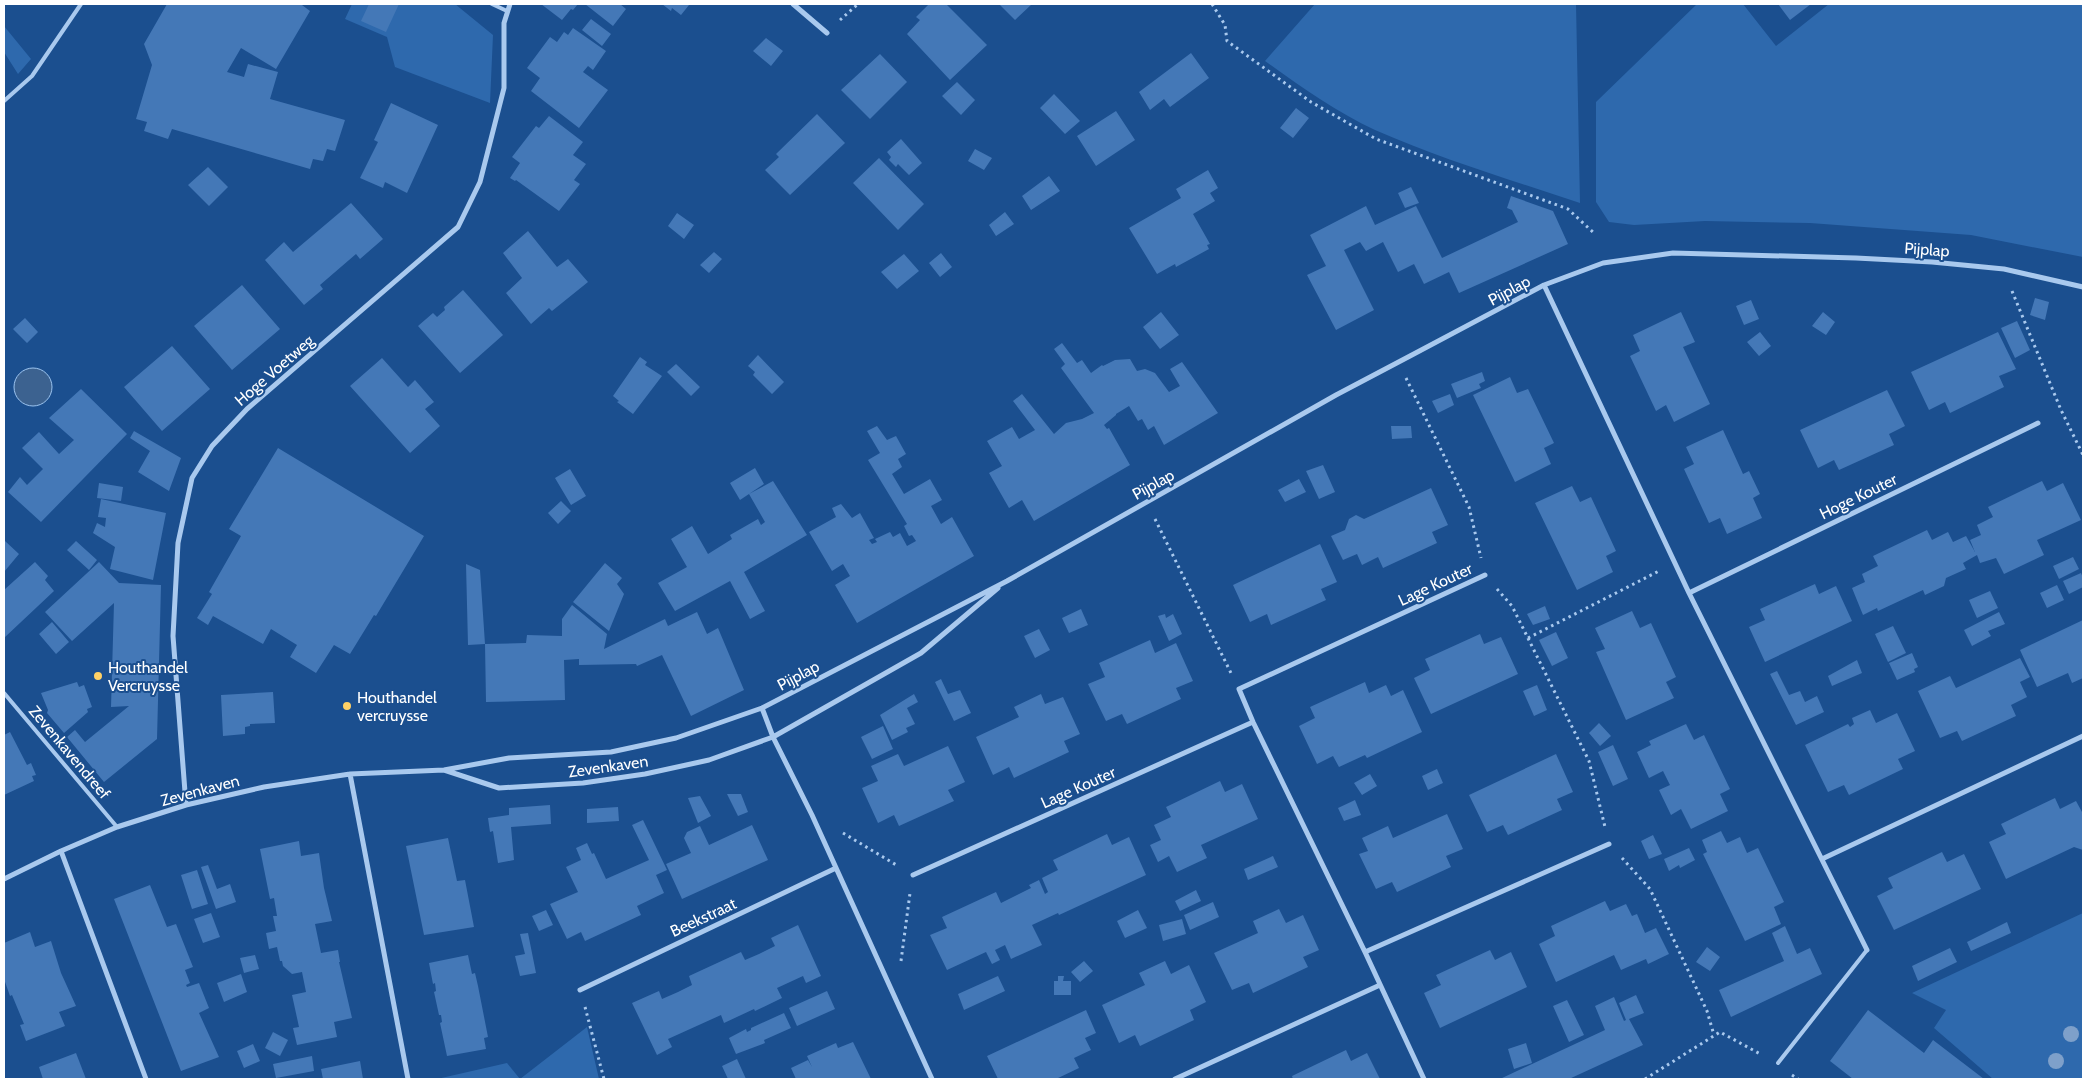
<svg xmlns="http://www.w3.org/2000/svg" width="2087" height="1083" font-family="Cabin,sans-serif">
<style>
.green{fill:#2e69ad}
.water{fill:#3c6290;stroke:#9cc4f0}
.building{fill:#4478b7}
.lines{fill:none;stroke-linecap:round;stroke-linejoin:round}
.path{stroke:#a9c9ee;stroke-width:3;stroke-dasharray:2.5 4;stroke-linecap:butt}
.lane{stroke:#a9c9ee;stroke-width:4}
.street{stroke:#a9c9ee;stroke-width:5}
.tree{fill:#7ea0ca}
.poi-dot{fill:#ffd166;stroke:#1b4f8f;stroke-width:2}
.labels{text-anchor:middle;stroke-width:4;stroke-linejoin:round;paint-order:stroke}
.street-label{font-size:16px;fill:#fff;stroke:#1b4f8f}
.poi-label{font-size:16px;fill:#fff;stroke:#1b4f8f;text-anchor:start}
</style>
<rect width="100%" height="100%" fill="#1b4f8f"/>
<path class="green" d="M352 4H455L493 35 490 103 395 67 387 37 345 19Z
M1315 4H1576L1580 203C1511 180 1441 159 1375 130 1336 112 1300 86 1265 61Z
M1697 4H1743L1776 46 1829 4H2083V257L1971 235 1810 223 1705 221 1634 225 1609 222 1596 202V102Z
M4 26 31 59 18 74 4 52Z
M2083 913V1079H1993L1934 1028 1946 1010 1912 993Z
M587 1027 599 1079H437L507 1063 520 1079Z"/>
<path class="water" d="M14 387a19 19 0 1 1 38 0a19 19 0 1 1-38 0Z"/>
<path class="building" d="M167 4H302V5L310 11 276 69 241 48 227 72 244 77 248 64 278 72 270 99 345 120 335 151 327 149 323 161 313 159 310 169 172 129 168 139 144 131 147 122 136 119 152 65 144 44Z
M369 4H399L386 32 361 21Z
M541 4H578L573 10 571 9 562 20Z
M585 4H620L626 9 613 26Z
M662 4H688L689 5 681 15 672 8 671 11Z
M929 4H946L987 45 950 80 907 34 920 20 916 17Z
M999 4H1032L1015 20Z
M1778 4H1811L1790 20Z
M591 19 611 34 602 46 582 30Z
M573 28 606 51 593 70 588 66 583 72 608 90 579 128 531 91 540 78 527 68 550 37 557 42 564 32 568 35Z
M766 38 783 51 771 66 753 51Z
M1191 53 1209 78 1170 107 1164 99 1150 110 1139 92Z
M880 54 907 82 870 119 841 90Z
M957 82 975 100 961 115 942 96Z
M1054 94 1080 121 1065 134 1040 108Z
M391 103 438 125 407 193 385 182 383 188 360 178 378 142 374 140Z
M1296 108 1309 118 1293 138 1280 128Z
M1116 111 1135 140 1096 166 1077 136Z
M817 114 845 143 790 195 765 170 779 157 776 154Z
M549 116 583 142 573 155 586 164 574 180 580 184 559 211 516 180 515 181 510 178 520 163 512 157 536 126 539 128Z
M901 139 922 163 909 175 898 164 896 167 889 160 891 157 887 152Z
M975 149 992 158 984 170 968 161Z
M879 158 924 204 898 230 853 183Z
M208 167 228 187 209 206 188 185Z
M1208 170 1218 188 1210 193 1215 201 1193 214 1210 244 1207 245 1209 249 1176 267 1175 264 1157 274 1129 228 1181 198 1176 189Z
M1049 176 1060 191 1031 210 1022 196Z
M1411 187 1419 203 1405 208 1398 193Z
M1511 196 1553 211 1568 244 1459 293 1449 272 1424 284 1414 264 1398 272 1383 242 1366 251 1360 242 1344 250 1374 310 1336 330 1307 275 1326 266 1310 235 1366 206 1375 225 1416 206 1442 258 1518 222 1512 210 1507 208Z
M351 203 383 239 360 259 356 254 320 285 323 289 304 305 265 260 284 242 293 252Z
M1005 212 1014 224 996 236 989 225Z
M677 213 694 225 684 239 668 226Z
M528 231 557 267 568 259 588 282 552 311 549 308 531 324 506 293 522 278 503 253Z
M714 252 722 259 709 273 700 265Z
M941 253 952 267 940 277 929 263Z
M904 254 919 271 897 289 881 272Z
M242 285 280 329 232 370 194 326Z
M463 290 503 335 460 373 418 326 433 313 437 317 445 310 444 307Z
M2035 298 2049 302 2045 320 2030 315Z
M1751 300 1759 319 1744 325 1736 306Z
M1161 312 1179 335 1160 349 1143 327Z
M1681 312 1695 342 1683 347 1710 404 1674 422 1666 405 1656 411 1630 356 1640 351 1633 335Z
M1823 312 1835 322 1826 335 1812 326Z
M25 318 38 332 27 343 13 329Z
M2017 321 2030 350 2015 358 2001 328Z
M1760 332 1771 346 1759 356 1747 342Z
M1998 332 2016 369 1999 376 2004 387 1950 413 1945 402 1929 410 1911 372Z
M1062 343 1077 363 1082 360 1091 373 1102 365 1103 366 1115 360 1130 359 1137 371 1145 369 1155 373 1169 392 1180 386 1170 369 1182 362 1218 413 1164 445 1154 426 1148 430 1142 419 1138 421 1129 406 1116 414V415L1104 425 1107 429 1109 428 1130 465 1034 521 1022 500 1009 508 989 473 1002 466 987 441 1012 427 1019 439 1035 430 1013 401 1022 394 1054 434 1066 423 1082 419 1094 413 1061 368 1065 364 1054 349Z
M172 346 210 389 162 431 124 387Z
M758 355 784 382 772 394 753 375 755 372 748 366Z
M640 357 647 362 645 365 662 376 633 414 617 402 619 401 613 396Z
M382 358 408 387 415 380 434 402 425 409 440 426 410 453 350 386Z
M676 364 700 387 691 396 667 372Z
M1482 372 1485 381 1479 384 1481 388 1457 398 1451 384Z
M1510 377 1517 393 1528 389 1554 443 1544 448 1551 464 1515 482 1473 395Z
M81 389 127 434 41 522 8 492 20 477 27 485 43 469 22 448 39 432 59 454 74 440 49 418Z
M1887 390 1905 426 1889 434 1894 445 1839 470 1834 460 1818 468 1800 430Z
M1450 394 1454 405 1438 413 1432 401Z
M877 426 887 440 896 436 906 454 898 459 902 467 892 474 904 494 930 479 942 500 931 506 941 524 952 517 974 556 857 623 835 585 850 576 843 564 832 571 809 532 836 517 832 508 841 504 852 518 860 513 874 538 869 540 872 544 877 542 875 539 890 532 893 537 900 533 907 546 916 541 912 535 909 536 904 526 907 524 868 460 880 453 867 431Z
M1391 426H1411L1412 438 1392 439Z
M1723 430 1743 474 1749 471 1760 494 1753 498 1762 518 1727 534 1720 518 1709 523 1684 469 1694 464 1686 447Z
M134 431 181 458 169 491 138 472 150 451 130 438Z
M278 448 424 536 376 616 374 615 350 654 334 645 316 673 290 657 297 645 271 629 263 644 213 616 208 625 197 618 212 594 209 592 241 536 229 529Z
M1323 465 1335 492 1319 499 1306 471Z
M755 468 764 484 740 500 730 483Z
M570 469 586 496 571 505 555 478Z
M1299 479 1306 492 1285 502 1278 490Z
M773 481 807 535 744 572 765 611 750 619 730 581 675 611 658 583 687 567 671 539 692 526 708 554 732 539 730 535 758 519 761 525 765 522 749 494Z
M2042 481 2047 491 2063 483 2081 520 2037 540 2044 555 2004 574 1996 558 1980 563 1977 555 1963 563 1966 569 1946 578 1944 586 1925 595 1923 590 1878 611 1877 608 1863 615 1852 588 1865 582 1862 574 1878 566 1873 556 1927 530 1932 540 1948 532 1953 542 1966 536 1975 552 1970 540 1981 535 1977 525 1993 517 1988 507Z
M99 483 123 487 121 501 97 498Z
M1572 486 1580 502 1591 497 1616 551 1606 556 1613 572 1577 590 1535 503Z
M1431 488 1448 525 1432 532 1437 543 1383 568 1378 557 1362 565 1357 554 1343 560 1331 536 1345 530 1349 519 1356 515 1364 519Z
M101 499 166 513 153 580 110 569 115 547 93 533 97 523 105 527 106 518 98 517Z
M561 501 571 511 558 524 548 513Z
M5 541 19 554 4 572V543Z
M76 541 97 560 89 570 67 550Z
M1320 544 1337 582 1321 589 1326 600 1271 625 1267 614 1250 622 1233 585Z
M2073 557 2079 569 2059 579 2053 566Z
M35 562 48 576 45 580 54 591 4 638V590Z
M99 562 119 583 161 585 157 739 104 782 67 737 75 730 85 742 129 706 111 707 114 603 72 641 45 612Z
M605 563 622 578 617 584 624 594 609 631 573 602Z
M466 564 480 570 485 644 468 645Z
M2081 573 2083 578V587L2069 594 2063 581Z
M1815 584 1819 594 1836 586 1852 621 1765 662 1749 627 1765 620 1760 609Z
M2057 585 2064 600 2047 608 2040 593Z
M1990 591 1998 608 1977 618 1969 600Z
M572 605 607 634 604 649 665 619 668 626 697 612 707 634 718 628 744 690 691 716 662 655 637 666 636 664 579 665V659L564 660 565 700 486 702 485 644 526 643 527 635 562 636V619Z
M1545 606 1550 619 1533 625 1527 614Z
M1081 609 1088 625 1069 633 1062 618Z
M1632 611 1640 628 1651 623 1676 677 1666 682 1674 698 1626 720 1596 652 1605 649 1595 628Z
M1999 612 2005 624 1988 631 1991 636 1972 646 1964 630Z
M1165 614 1166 618 1173 614 1182 634 1169 641 1158 616Z
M2083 620V678L2072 683 2068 673 2037 687 2020 650Z
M52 622 69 642 56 654 39 634Z
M1893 626 1906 653 1888 662 1875 634Z
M1039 629 1050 650 1035 658 1024 636Z
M1556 632 1568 658 1552 666 1539 640Z
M1480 634 1484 644 1501 637 1518 674 1431 714 1414 678 1430 670 1425 659Z
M1150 640 1155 653 1176 643 1193 681 1176 688 1181 699 1127 724 1122 714 1106 721 1088 684 1105 677 1099 663Z
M1912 653 1918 667 1914 669 1915 672 1897 680 1889 663Z
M2020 658 2030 677 2020 682 2027 697 2011 705 2016 716 1962 741 1957 731 1940 738 1918 691 1950 676 1956 688Z
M1857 660 1862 673 1832 686 1828 676Z
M1777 671 1789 695 1800 691 1805 702 1817 696 1824 712 1796 725 1770 674Z
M941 679 948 694 960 690 971 713 954 721 935 682Z
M77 682 79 687 84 685 92 707 87 709 88 712 64 733 47 713 48 710 41 693Z
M1365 682 1369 693 1386 685 1391 696 1403 690 1422 732 1367 758 1365 755 1339 767 1333 756 1317 764 1299 726 1315 718 1310 707Z
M1537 685 1547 710 1534 716 1523 691Z
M273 692 275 723 250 724V726L245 727V734L223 736 221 695Z
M914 694 918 702 907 708 915 724 906 728 908 732 892 740 880 715Z
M1041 694 1045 704 1063 697 1080 734 1064 741 1069 752 1014 778 1009 767 993 775 976 737 1019 717 1014 707Z
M1870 710 1876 723 1897 713 1915 751 1898 759 1903 769 1849 795 1844 785 1828 792 1805 745 1848 724 1850 727 1854 724 1852 718Z
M1599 723 1611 736 1600 746 1589 733Z
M1686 724 1694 740 1704 735 1730 789 1720 794 1728 811 1691 829 1681 809 1671 815 1659 790 1670 785 1663 771 1649 778 1637 752 1651 745 1649 741Z
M883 726 893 749 872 759 861 737Z
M10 732 27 765 31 763 36 775 32 776 34 781 4 795V735Z
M1613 745 1628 779 1613 786 1598 752Z
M948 746 965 782 948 790 954 801 899 826 894 815 878 823 862 788 878 781 871 766 898 754 904 766Z
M1556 754 1573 792 1557 799 1562 810 1508 835 1503 825 1487 832 1469 795Z
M1437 769 1443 783 1428 790 1422 776Z
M1370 774 1377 786 1362 795 1354 783Z
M1220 781 1225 792 1242 784 1258 819 1201 845 1207 858 1177 872 1169 856 1158 862 1150 845 1161 840 1154 825 1171 817 1166 807Z
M727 794H741L748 812 738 816Z
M700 796 711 816 698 823 688 798Z
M2055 798 2060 809 2076 801 2082 812H2083V850L2074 847 2006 879 1989 842 2006 834 2001 824Z
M1355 800 1361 815 1344 821 1338 808Z
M550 805 551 824 511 827 514 860 498 863 493 831 490 832 488 818 509 815V808Z
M618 807 619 821 587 823V809Z
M1447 814 1463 849 1446 856 1451 867 1397 892 1392 882 1376 889 1359 854 1368 851 1362 838 1388 826 1393 838Z
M643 820 667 870 656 875 664 893 637 906 641 915 585 941 581 932 567 939 550 904 578 892 566 867 581 860 576 848 587 843 592 854 594 853 606 879 649 860 632 825Z
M752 825 768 860 682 899 666 864 691 853 684 838 687 832 700 826 709 845Z
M1721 831 1727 843 1740 837 1747 853 1758 848 1784 902 1774 907 1781 924 1745 941 1703 854 1707 852 1702 840Z
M1107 834 1112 845 1129 837 1146 875 1059 915 1058 913 1032 925 1042 945 1011 959 1005 945 995 950 1000 960 992 964 986 952 947 970 930 935 947 928 942 917 996 892 1001 903 1031 888 1029 885 1039 880 1045 894 1048 892 1042 878 1058 870 1053 860Z
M1653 835 1662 854 1649 859 1641 841Z
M448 838 457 881 465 880 474 927 424 935 406 846Z
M299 841 301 856 319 853 324 888 332 921 315 924 321 953 338 950 340 962H339L352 1018 334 1022 337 1037 297 1045 293 1028 299 1027 292 995 306 992 302 972 292 974 283 966 282 961H280L277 947 269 949 266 933 276 931 273 916H277L274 898 270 899 260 849Z
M1689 848 1695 860 1680 868 1679 865 1669 871 1664 859Z
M1942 852 1947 862 1964 854 1981 889 1894 930 1877 896 1893 888 1888 878Z
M1273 856 1278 867 1248 880 1244 869Z
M208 865 217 889 230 884 236 902 216 909 201 867Z
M197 870 208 904 192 909 181 875Z
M150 885 167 927 176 924 193 967 185 970 190 983 186 985 187 987 199 983 209 1008 199 1013 219 1057 181 1071 114 899Z
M1196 890 1201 901 1180 911 1175 901Z
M1605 901 1610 911 1626 904 1632 916 1637 914 1645 933 1656 928 1669 954 1648 964 1646 959 1621 970 1614 955 1556 982 1539 944 1555 936 1551 926Z
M1213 902 1219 917 1190 930 1184 915Z
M1279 909 1286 923 1303 915 1319 950 1303 957 1308 967 1253 993 1249 983 1232 990 1214 953 1258 933 1253 921Z
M546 910 553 925 539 931 532 916Z
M1138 910 1147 928 1125 938 1117 921Z
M211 913 220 937 203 943 194 919Z
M1182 919 1186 934 1163 941 1159 925Z
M2007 922 2011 933 1971 951 1967 942Z
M798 925 821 976 806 983 803 976 777 988 782 998 755 1011 754 1009 724 1023 721 1015 668 1039 672 1047 657 1055 632 1003 659 991 662 999 678 992 692 985 689 976 741 952 745 960 759 954 775 946 771 938Z
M1785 926 1797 954 1810 948 1822 974 1731 1017 1719 990 1784 961 1772 933Z
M30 932 35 947 51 941 61 973 76 1006 59 1012 65 1026 26 1041 20 1025 24 1024 12 995 10 996 4 979V943Z
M528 933 536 973 520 976 515 956 525 954 520 934Z
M1707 947 1720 957 1710 971 1696 962Z
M1950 948 1957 962 1918 981 1912 966Z
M1490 950 1495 960 1511 952 1527 987 1440 1028 1424 993 1441 985 1436 975Z
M255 955 259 969 244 973 240 958Z
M468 955 472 974 475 973 478 986 488 1037 484 1038 486 1049 447 1056 440 1023 442 1022 441 1015H439L434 992 436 991 435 983 433 984 429 963Z
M1084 961 1093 971 1080 982 1071 972Z
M1165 961 1171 974 1189 965 1206 1002 1190 1010 1194 1020 1140 1046 1135 1035 1119 1043 1102 1005 1145 985 1139 973Z
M241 974 247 992 224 1002 217 983Z
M998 976 1005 991 964 1010 958 994Z
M1058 976H1064L1063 981H1071V995H1054V981H1058Z
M827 991 835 1009 797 1026 789 1008Z
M1636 995 1644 1013 1629 1019 1643 1045 1569 1079H1500L1605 1030 1595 1006 1614 997 1624 1021 1626 1020 1619 1003Z
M1567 1000 1584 1035 1569 1042 1553 1006Z
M1086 1010 1096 1033 1085 1038 1091 1050 1074 1058 1079 1068 1056 1079H998L987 1056Z
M1868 1010 1924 1053 1933 1040 1984 1079H1853L1830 1061Z
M784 1013 791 1028 764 1040 765 1043 736 1054 729 1038 746 1029 747 1032 751 1030V1028Z
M273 1032 288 1040 280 1056 265 1048Z
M853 1042 871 1079H796L791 1068 808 1060 812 1067 807 1056 836 1043 838 1048Z
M1526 1043 1532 1063 1514 1069 1508 1049Z
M253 1044 260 1061 244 1068 237 1051Z
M1346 1050 1351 1061 1367 1053 1380 1079H1293L1292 1076Z
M76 1053 86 1079H43L39 1067Z
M312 1056 314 1071 276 1078 273 1064Z
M737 1059 746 1079H728L722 1066Z
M360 1061 363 1079H323L321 1069Z"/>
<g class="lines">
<path class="path" d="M1212 4 1225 25 1227 41 1311 102 1376 139 1568 209 1595 234
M840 20 858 4
M2012 291 2061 410 2083 455
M1406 378 1469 507 1481 558
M1155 519 1231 673
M1497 589 1512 606 1589 761 1605 827
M1528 638 1659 571
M843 833 898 866
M1622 858 1650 889 1707 1011 1714 1035
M901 961 910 893
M585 1007 604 1079
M1792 1075 1798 1079
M1645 1079 1720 1032 1762 1055"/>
<path class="lane" d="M492 4 507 11
M4 101 32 76 81 4
M4 693 117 827
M1778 1063 1867 950"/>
<path class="street" d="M793 4 827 33
M1544 285 1689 593 1867 950
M1689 593 2038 423
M762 708 773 737 812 815 932 1079
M444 770 499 788 583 783 645 774 709 760 773 737 921 653 998 588
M350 774 408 1079
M186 805 173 636 178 543 192 478 212 446 247 409 458 227 480 182 504 88V23L510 4
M61 851 146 1079
M1822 859 2083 736
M913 875 1253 722
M4 879 61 851 117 827 186 805 264 787 350 774 444 770 509 758 611 752 676 738 762 708 1007 581 1336 395 1410 356 1544 285 1603 263 1673 253 1856 258 1932 262 2004 269 2083 287
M1365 952 1609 844
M580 990 836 868
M1175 1079 1380 985
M1424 1079 1365 952 1253 722 1239 689 1485 575"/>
</g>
<g class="tree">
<circle cx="2071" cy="1034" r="8"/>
<circle cx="2056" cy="1061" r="8"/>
</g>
<g class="poi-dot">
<circle cx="98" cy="676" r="5"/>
<circle cx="347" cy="706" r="5"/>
</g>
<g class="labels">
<g class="street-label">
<text transform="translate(1927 249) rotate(4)" y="6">Pijplap</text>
<text transform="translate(1509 290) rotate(-28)" y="6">Pijplap</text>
<text transform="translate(274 370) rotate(-41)" y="6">Hoge Voetweg</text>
<text transform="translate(1153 484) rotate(-29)" y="6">Pijplap</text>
<text transform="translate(1858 496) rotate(-26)" y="6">Hoge Kouter</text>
<text transform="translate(1435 584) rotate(-25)" y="6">Lage Kouter</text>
<text transform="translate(798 675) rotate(-28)" y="6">Pijplap</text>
<text transform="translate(70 752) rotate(50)" y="6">Zevenkavendreef</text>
<text transform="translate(608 766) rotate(-8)" y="6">Zevenkaven</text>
<text transform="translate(1078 787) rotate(-24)" y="6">Lage Kouter</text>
<text transform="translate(200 790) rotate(-15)" y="6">Zevenkaven</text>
<text transform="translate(703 917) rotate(-25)" y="6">Beekstraat</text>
</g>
<g class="poi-label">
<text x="108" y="673">Houthandel<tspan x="108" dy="18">Vercruysse</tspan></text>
<text x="357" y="703">Houthandel<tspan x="357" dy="18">vercruysse</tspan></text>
</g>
</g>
<rect width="2087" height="1083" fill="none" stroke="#ffffff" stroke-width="10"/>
</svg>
